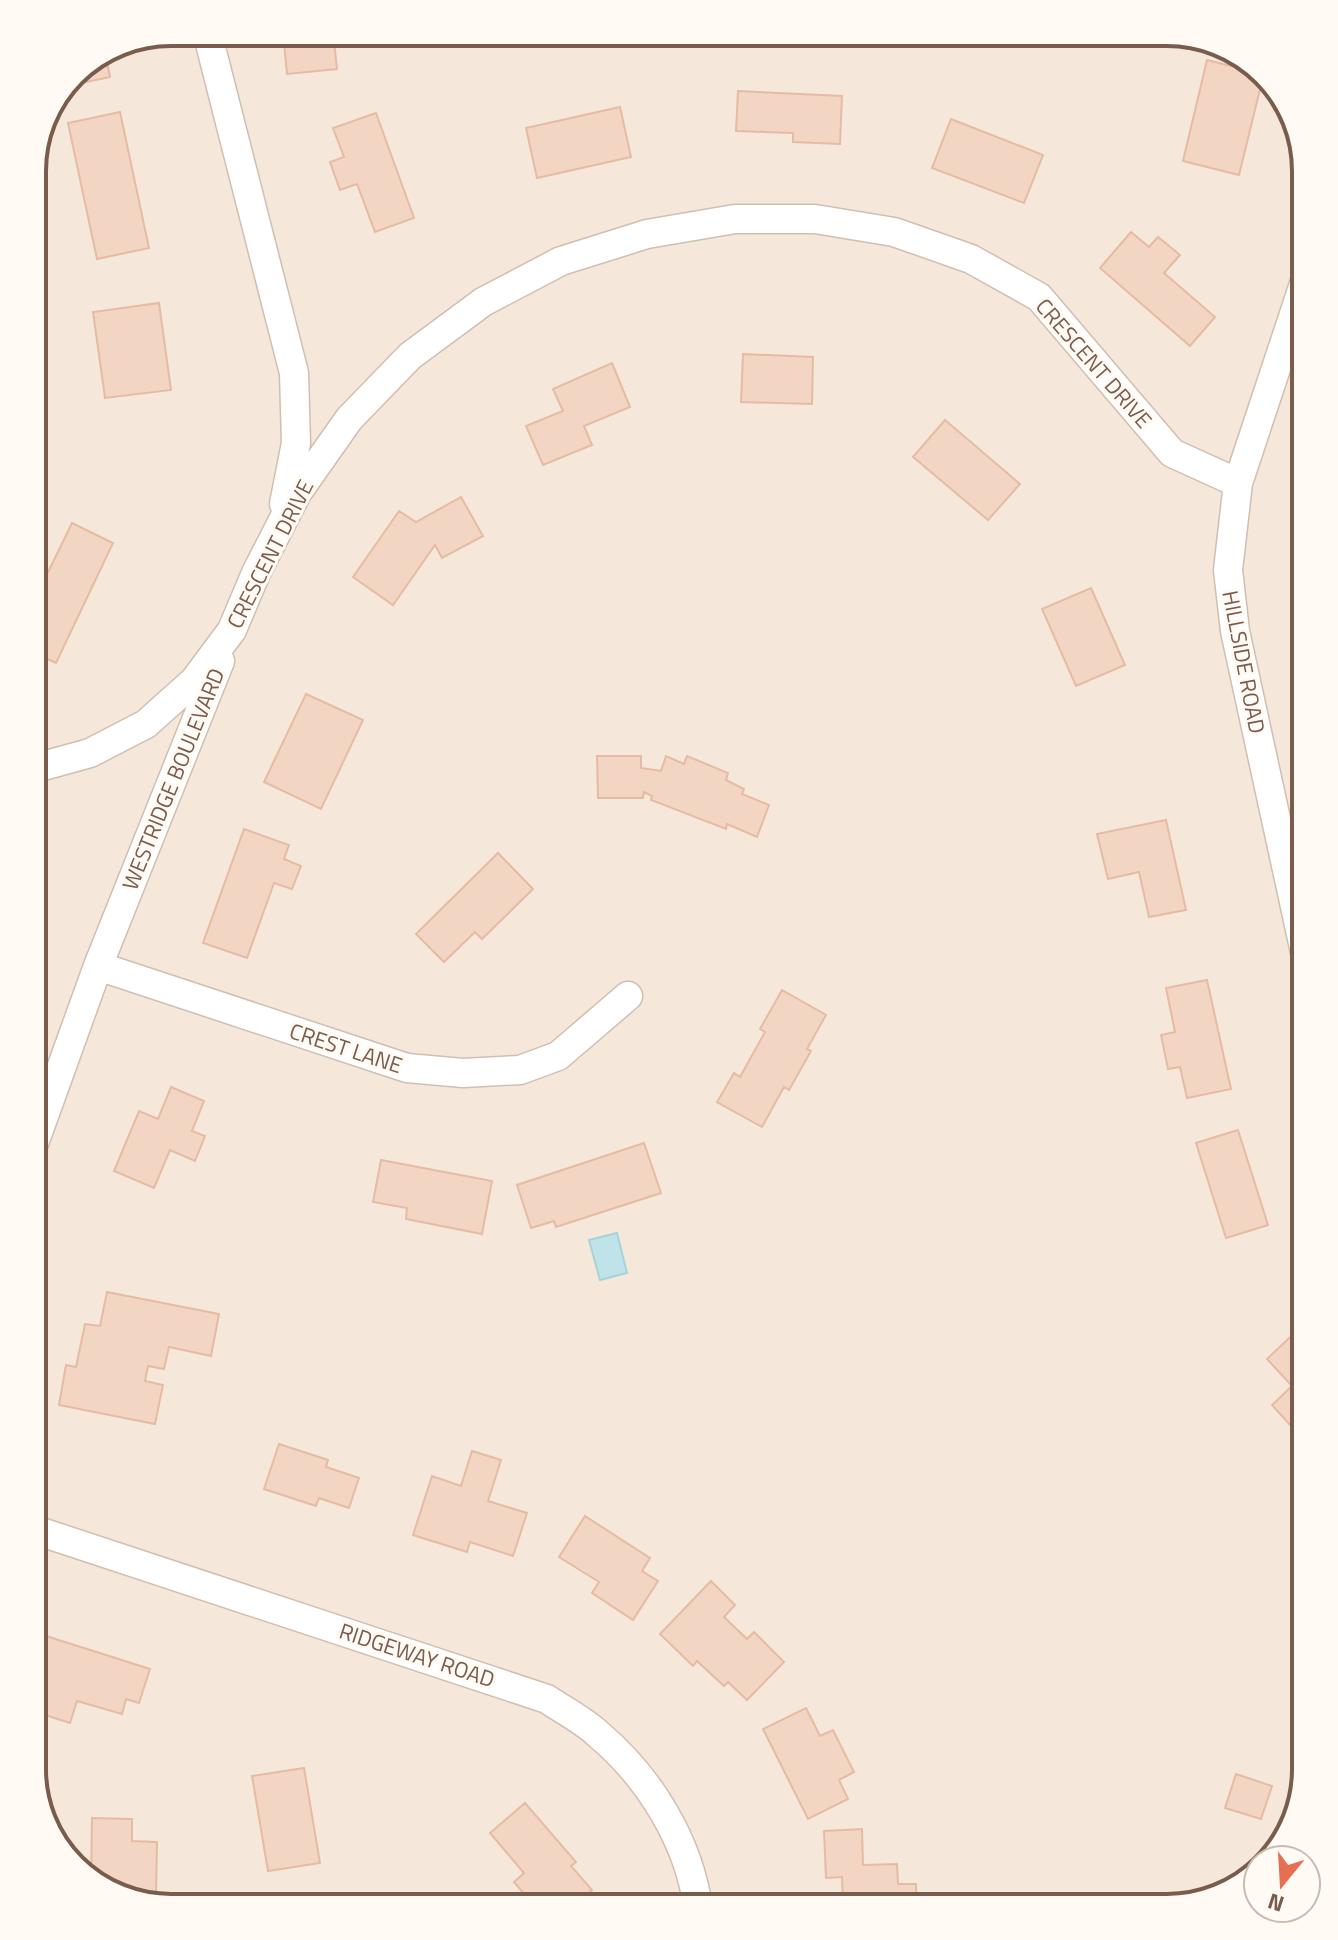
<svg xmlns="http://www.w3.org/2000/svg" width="1338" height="1940" font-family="'Titillium Web',sans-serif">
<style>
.residential{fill:#f5e8da}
.water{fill:#bfe3e8;stroke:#a5d3da;stroke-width:2}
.building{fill:#f3d5c3;stroke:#e6bba3;stroke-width:2}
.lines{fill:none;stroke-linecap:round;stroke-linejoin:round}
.minor-casing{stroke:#d1beb0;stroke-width:31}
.minor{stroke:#fff;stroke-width:28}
.labels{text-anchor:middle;stroke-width:6;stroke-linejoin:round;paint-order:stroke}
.street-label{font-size:22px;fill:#7a5c4d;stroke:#fffaf3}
.rim{fill:none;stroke:#7a5c4d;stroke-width:4}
</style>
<rect width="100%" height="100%" fill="#fdf6ec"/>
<path class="residential" d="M171 32H1176L1237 51 1288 102 1306 171V1770L1287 1839 1266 1860H1258V1868L1236 1890 1168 1908H162L94 1885 50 1838 32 1769V161L46 110 79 67Z"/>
<path class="water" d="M617 1233 627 1273 600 1280 589 1240Z"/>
<path class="building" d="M283 32H333L337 69 287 74Z
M106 57 110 77 63 87 79 67Z
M1207 60 1259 73 1263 77 1239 175 1183 161Z
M738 91 842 96 840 144 793 142V133L736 131Z
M620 107 631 157 537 178 526 128Z
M120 112 149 248 97 259 68 123Z
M376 113 414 218 375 232 357 184 340 190 330 162 344 157 333 128Z
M951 119 1043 155 1024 203 932 168Z
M1131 232 1149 247 1158 237 1180 255 1164 273 1215 317 1190 346 1100 268Z
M159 303 171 390 105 398 93 312Z
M743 354 813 357 812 404 741 402Z
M612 363 630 407 584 426 592 445 543 465 526 426 563 411 553 389Z
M945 420 1020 484 988 520 913 457Z
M461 497 483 536 442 558 435 545 393 605 353 577 399 511 416 522Z
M72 523 113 543 56 663 32 652V605Z
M1091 588 1125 665 1076 686 1042 609Z
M306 694 363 720 321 809 264 782Z
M597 756H641V768L661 771 666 756 684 764 687 756 728 773 726 780 744 789 742 794 769 805 757 837 727 824 726 829 651 800 652 796 644 792 643 798H598Z
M1166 820 1186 910 1149 917 1139 872 1108 879 1097 834Z
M244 829 289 845 284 859 301 866 292 889 274 883 247 958 203 943Z
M498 853 533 889 482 939 475 932 444 962 416 934Z
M1207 980 1231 1089 1187 1098 1180 1067 1168 1069 1161 1035 1175 1032 1166 988Z
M782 990 826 1015 807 1049 811 1051 789 1090 784 1087 762 1127 717 1102 734 1073 740 1077 765 1032 760 1029Z
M171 1087 204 1101 192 1131 205 1136 195 1161 170 1150 154 1188 114 1171 139 1111 158 1119Z
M1238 1130 1268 1225 1226 1238 1196 1143Z
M644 1143 661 1193 556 1227 554 1221 531 1228 517 1185Z
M381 1160 492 1181 482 1234 406 1219 407 1208 373 1202Z
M107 1292 219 1314 211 1356 169 1347 164 1369 148 1366 145 1381 163 1385 155 1424 59 1405 66 1365 76 1367 85 1324 100 1326Z
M1304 1324 1306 1327V1414L1292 1427 1272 1405 1292 1386 1267 1359Z
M279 1444 328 1460 326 1467 359 1478 349 1508 319 1498 316 1506 264 1489Z
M472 1451 501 1460 488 1501 527 1513 513 1556 470 1542 467 1552 413 1535 432 1476 461 1486Z
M585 1516 650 1558 642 1571 658 1581 633 1620 592 1593 599 1582 559 1557Z
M711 1581 735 1605 724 1617 747 1639 754 1632 784 1662 747 1700 728 1682 724 1686 697 1661 693 1666 660 1634Z
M46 1636 150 1669 139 1703 126 1699 122 1714 77 1701 70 1723 32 1711V1659L38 1661Z
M806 1708 820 1736 833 1730 854 1772 839 1780 848 1799 808 1819 763 1729Z
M304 1768 320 1863 268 1871 252 1776Z
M1236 1774 1272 1786 1261 1819 1225 1808Z
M525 1803 576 1862 571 1866 592 1890 571 1908H536L514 1882 524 1873 490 1833Z
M92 1818 132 1819V1841L157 1842 156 1896H139V1900L94 1885 91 1882Z
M862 1829 863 1865 897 1864 898 1884H916L917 1908H843L842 1877 826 1878 824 1831Z"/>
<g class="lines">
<defs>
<path id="minor" d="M207 32 294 373 296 443 284 504
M32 769 90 753 146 724 194 681 232 630 256 573 297 493 349 419 410 356 483 302 561 261 647 234 735 219H815L894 232 971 259 1039 297 1172 453 1238 483
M1306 957 1235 631 1228 570 1238 483 1306 278
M98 966 407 1068 463 1073 520 1070 558 1056 628 996
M32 1149 98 966 220 661
M32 1529 547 1699C563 1710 583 1720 598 1734 649 1777 689 1841 698 1908"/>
</defs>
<use href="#minor" class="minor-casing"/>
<use href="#minor" class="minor"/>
</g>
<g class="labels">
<g class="street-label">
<text transform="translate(1094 363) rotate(49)" y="8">CRESCENT DRIVE</text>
<text transform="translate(270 554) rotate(-63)" y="8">CRESCENT DRIVE</text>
<text transform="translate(1244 662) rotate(79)" y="8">HILLSIDE ROAD</text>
<text transform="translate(173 779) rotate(-68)" y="8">WESTRIDGE BOULEVARD</text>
<text transform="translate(346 1048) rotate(18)" y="8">CREST LANE</text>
<text transform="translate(417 1655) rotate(18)" y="8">RIDGEWAY ROAD</text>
</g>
</g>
<path d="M0 0H1338V1940H0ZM171 46H1167A125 125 0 0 1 1292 171V1769A125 125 0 0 1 1167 1894H171A125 125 0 0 1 46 1769V171A125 125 0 0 1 171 46Z" fill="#fffaf3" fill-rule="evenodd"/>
<path class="rim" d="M171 46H1167A125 125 0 0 1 1292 171V1769A125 125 0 0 1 1167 1894H171A125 125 0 0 1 46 1769V171A125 125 0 0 1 171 46Z"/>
<g transform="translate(1282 1884) rotate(198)"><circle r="38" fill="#fffaf3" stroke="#cabbb1" stroke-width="2"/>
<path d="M0-6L14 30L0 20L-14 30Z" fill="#e76f51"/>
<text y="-12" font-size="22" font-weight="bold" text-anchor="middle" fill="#7a5c4d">N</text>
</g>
</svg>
